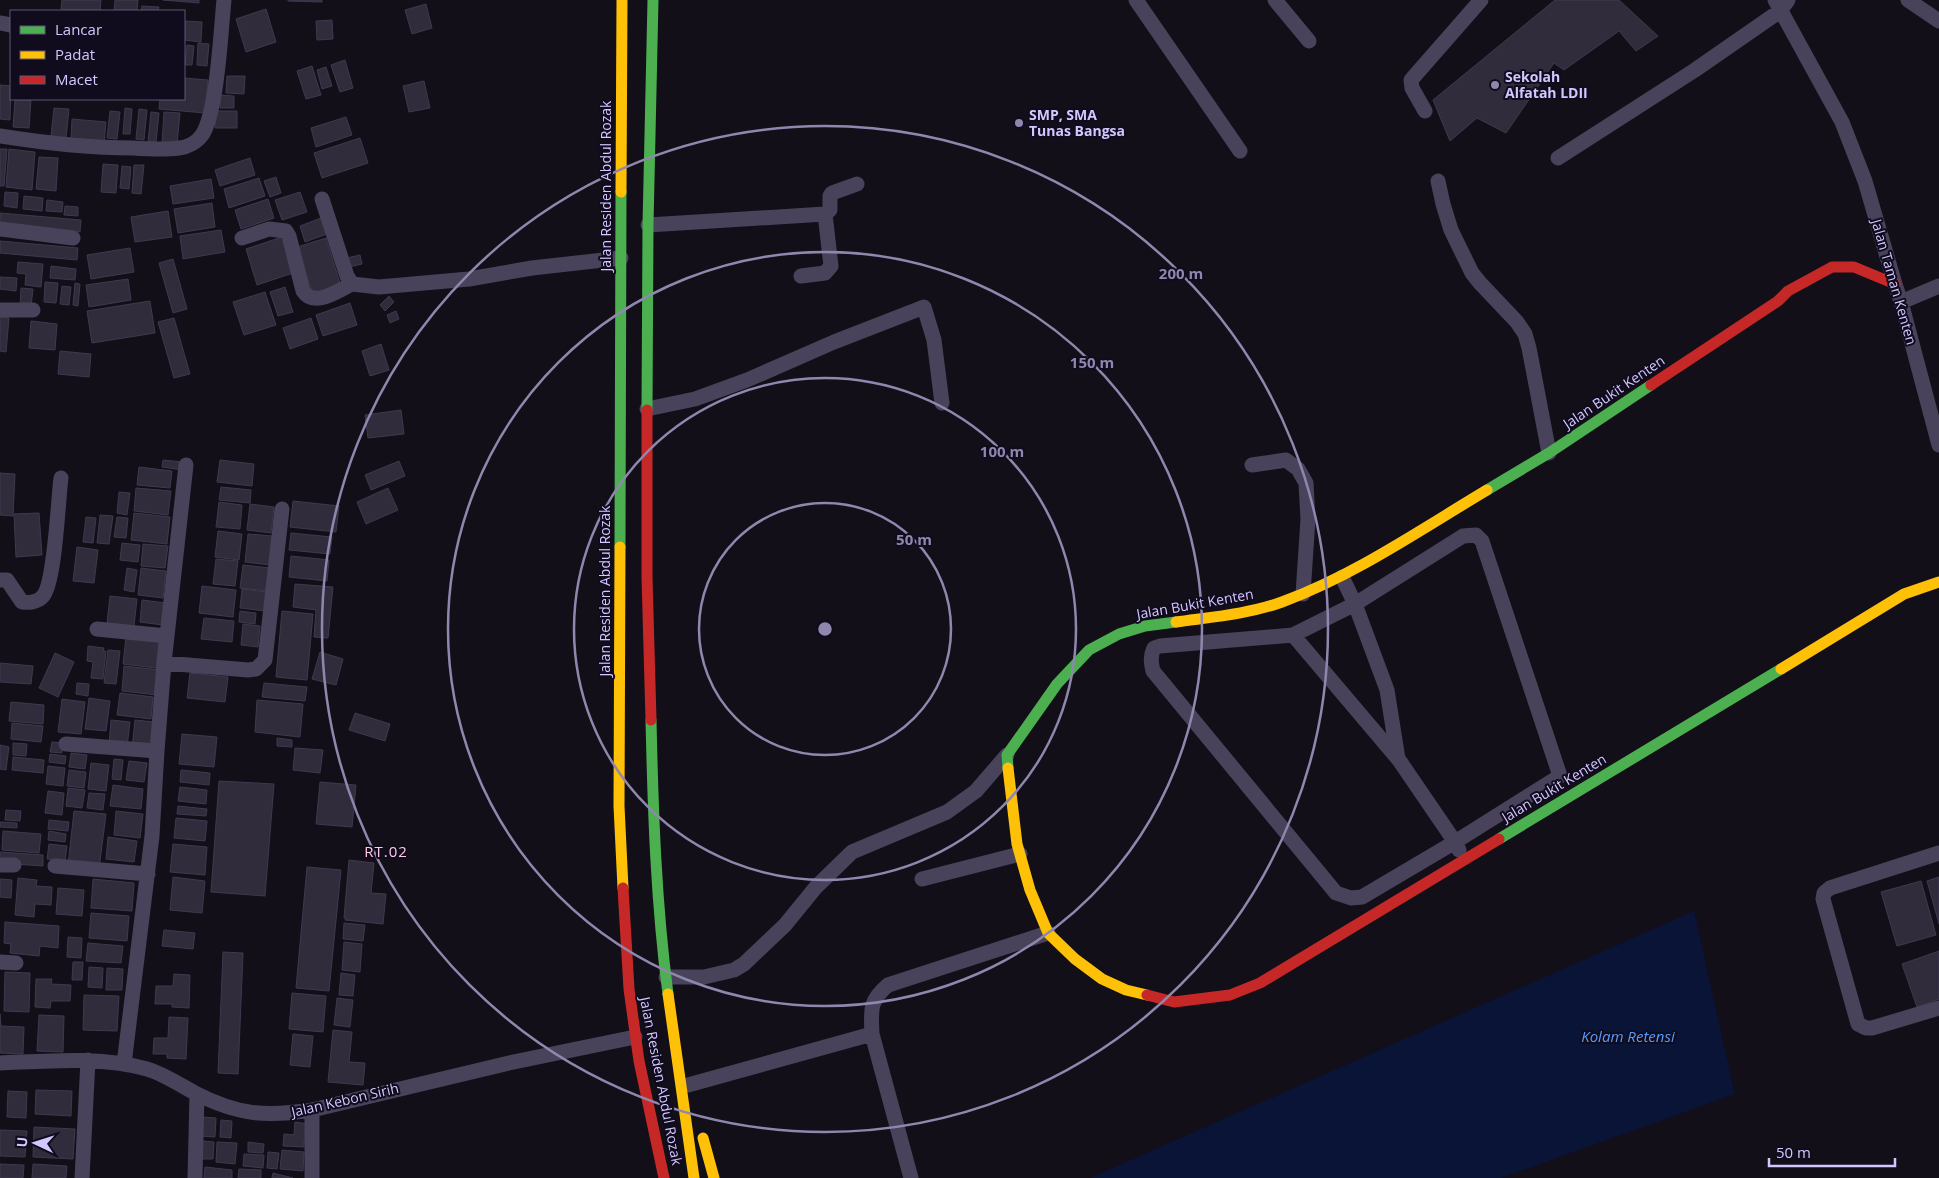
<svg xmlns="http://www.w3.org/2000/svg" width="1939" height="1178" font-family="'Open Sans',sans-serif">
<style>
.water{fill:#091436}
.building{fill:#302c3c;stroke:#3f394e}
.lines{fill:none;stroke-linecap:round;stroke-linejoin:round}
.street{stroke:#48435a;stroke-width:15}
.fast{stroke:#4caf50;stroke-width:11}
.slow{stroke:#ffc107;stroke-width:11}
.jam{stroke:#c62828;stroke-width:11}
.ring{fill:none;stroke:#9087ae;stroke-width:2.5}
.poi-dot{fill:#9087ae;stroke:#100b1d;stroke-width:2}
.labels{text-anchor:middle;stroke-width:4;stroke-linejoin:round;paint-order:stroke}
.poi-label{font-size:14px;font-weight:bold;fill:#d4c7ff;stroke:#100b1d;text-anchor:start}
.street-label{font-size:14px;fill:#d4c7ff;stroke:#100b1d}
.neighbourhood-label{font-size:15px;letter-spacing:1px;fill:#ffc9e5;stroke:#100b1d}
.water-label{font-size:15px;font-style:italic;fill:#559cff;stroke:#100b1d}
.centre{fill:#9087ae;stroke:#100b1d;stroke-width:2.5}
.ring-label{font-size:15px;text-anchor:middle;font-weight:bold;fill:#9087ae;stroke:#100b1d;stroke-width:4;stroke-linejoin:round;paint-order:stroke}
</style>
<rect width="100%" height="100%" fill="#120f19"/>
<path class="water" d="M1694 911 1735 1094 1501 1178H1090Z"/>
<path class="building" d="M62 0H101L100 11 61 9Z
M115 0H138L137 11H114Z
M163 0H199V3Z
M288 0H322V2L288 1Z
M1555 0H1619L1658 36 1636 51 1619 31 1564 70 1554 63 1506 133 1477 118 1450 141 1433 100Z
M426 4 432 28 412 34 405 10Z
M142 6 159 7 158 11H141Z
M266 9 276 42 246 52 236 19Z
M332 20 333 39 317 40 316 21Z
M184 21 202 22 201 42 184 40Z
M198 43 209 44 207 66 197 65Z
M187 45 194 46 192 65H185Z
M345 60 353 88 340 92 331 65Z
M312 66 321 95 306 99 297 71Z
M326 67 332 86 322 89 317 70Z
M227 76H245L244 94 226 93Z
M184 78 208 80 205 113 159 109 160 99H184Z
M424 81 430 108 409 112 403 86Z
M0 85 11 86 10 120 0 119Z
M220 95 234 96V108H220Z
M15 99H31L29 128 13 127Z
M54 108 69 109 66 138 51 136Z
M125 108 132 109 130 134H123Z
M139 109 147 110 144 140 136 139Z
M110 111 120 112 117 139 107 138Z
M216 111H237V128H215Z
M151 112 159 113 156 142H148Z
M164 112 180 113 177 144 162 143Z
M346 117 352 135 316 147 311 128Z
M72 119 106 122 104 143 71 140Z
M360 138 368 163 322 178 314 153Z
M0 149H7L4 186H0Z
M9 149 35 152 32 190 6 187Z
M39 157 58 158 56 191 36 189Z
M250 158 255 175 220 186 215 170Z
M103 164 118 165 116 193 101 192Z
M134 165H144L141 194 132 193Z
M122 166 131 167 129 189 120 188Z
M276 177 281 193 270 197 264 181Z
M259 178 265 196 229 208 224 189Z
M211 179 214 198 173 204 170 186Z
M5 192 18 193 17 208 4 206Z
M300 192 307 212 282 220 275 200Z
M24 196 43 198 42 211 23 209Z
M268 199 274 218 241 229 235 210Z
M47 200 63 202 62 212 46 211Z
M212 203 215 227 178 233 174 209Z
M65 206 78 207V216L64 215Z
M168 211 172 237 135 242 131 217Z
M0 213 81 220 80 232 0 225Z
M321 218 327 234 305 242 300 226Z
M221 230 225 252 183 259 180 236Z
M285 236 296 272 257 285 246 249Z
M326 238 341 286 313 295 297 247Z
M0 241 78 248 77 260 0 253Z
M130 248 134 272 91 279 87 255Z
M360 255 362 264 349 267 347 258Z
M173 259 187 309 173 313 159 263Z
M18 262 43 264 41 287 25 285 26 274 17 273Z
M51 266 76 269 75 280 50 278Z
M0 277 17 278 16 291 0 289Z
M128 279 131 300 89 307 86 285Z
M45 282 58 283 56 303 44 302Z
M75 283 80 284 78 306 73 305Z
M62 286 71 287 69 305 60 304Z
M285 287 293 312 278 316 270 292Z
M21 288 33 289 31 307 20 306Z
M265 292 276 325 244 335 233 302Z
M389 296 394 302 385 311 380 305Z
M150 301 155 333 92 343 87 311Z
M350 303 357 325 323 336 316 315Z
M396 311 399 319 390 323 387 315Z
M0 317 9 318 6 352 0 351Z
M174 318 190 374 174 378 158 322Z
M311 318 318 339 290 349 283 328Z
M31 321 57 324 55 350 29 348Z
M381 344 389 370 370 376 362 351Z
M60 351 91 354 89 377 58 374Z
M401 410 404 434 368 438 365 415Z
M163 460 183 462 182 470 162 467Z
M220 460 254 464 252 486 217 482Z
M399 461 405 476 371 490 365 475Z
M139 467 172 471 170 488 137 485Z
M0 473 15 474 13 516 0 515Z
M221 487 251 490 250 503 219 500Z
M136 488 171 491 168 515 134 511Z
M388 488 398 510 366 524 357 502Z
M119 492 130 493 127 515 117 513Z
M293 501 339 506 336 532 290 527Z
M219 502 242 505 240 529 216 527Z
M250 504 274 507 271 533 247 530Z
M39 513 42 555 16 557 14 514Z
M134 513 170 517 167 544 131 540Z
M100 515 113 516 109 544 97 543Z
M86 517 96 518 93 543 83 542Z
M117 517 128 518 126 538 114 537Z
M218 531 242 534 239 560 215 557Z
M291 533 332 537 330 554 289 550Z
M248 534 273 536 270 565 245 562Z
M122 543 140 545 138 562 120 560Z
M143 544 168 546 165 568 141 566Z
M77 547 98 550 94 583 73 581Z
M291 556 329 560 327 581 289 577Z
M216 559 238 561 235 586 213 584Z
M243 565 270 568 268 591 240 588Z
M127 568 137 570 134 592 124 590Z
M141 568 166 571 163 598 138 595Z
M295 584 333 587 328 638 314 637 316 610 293 607Z
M202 586 236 590 233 617 199 613Z
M242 589 267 592 265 611 240 608Z
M110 596 137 599 134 626 107 623Z
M142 600 166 603 163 625 140 622Z
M240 611 256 613 255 624 239 622Z
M282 611 313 614 307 680 276 677Z
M204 618 234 621 232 642 201 639Z
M243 624 260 626 258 647 241 645Z
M126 637 159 641 156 668 123 664Z
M88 646 104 648 103 651H106L103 679 91 678 93 662 87 661Z
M108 650 120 651 116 684 104 683Z
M320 652 343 659 336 685 312 679Z
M55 653 74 662 58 697 39 688Z
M0 663 33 666 31 684 0 682Z
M124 666 160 670 157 695 122 691Z
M190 673 228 677 225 702 187 698Z
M77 683 89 684 88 696 76 694Z
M264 683 307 687 305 701 262 697Z
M120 693 153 697 151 719 117 715Z
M89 698 110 701 106 731 85 729Z
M62 699 85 702 81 734 58 732Z
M257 700 303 704 300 737 255 732Z
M11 702 44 705 43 724 9 721Z
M355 713 390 724 385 741 349 730Z
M111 720 130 722 127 747 109 745Z
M135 720 154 722 151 751 132 748Z
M12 723 43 726 41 742 11 739Z
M182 734 217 737 214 767 179 764Z
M277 738 292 740V747L277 746Z
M52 742 63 743 62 753 50 752Z
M13 743 27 744 26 756 13 755Z
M0 745 9 747 6 770 0 769Z
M295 748 323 750 320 773 293 770Z
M71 753 87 755 85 769 69 767Z
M50 754 66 756 65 764 49 762Z
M13 757 44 760 43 773 12 770Z
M114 759 123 760 121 780 112 779Z
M129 761 147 763 144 782 126 780Z
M91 763 109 765 106 791 88 789Z
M48 766 65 768 63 786 46 784Z
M69 770 86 772 84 788 67 786Z
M181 770 210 773 209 785 180 782Z
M219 781 274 784 265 896 211 892Z
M320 782 356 785 352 827 316 824Z
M113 785 143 789 141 809 110 806Z
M180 787 207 790 206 804 178 801Z
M68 788 85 790 82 808 66 806Z
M48 791 64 793 62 815 45 813Z
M89 793 105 794 103 810 87 808Z
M178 806 207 809 206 816 177 814Z
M6 810 21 811 20 821 5 820Z
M74 811 106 814 99 869 68 865Z
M116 811 143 814 140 838 114 835Z
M176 818 207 821 205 841 174 838Z
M49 820 69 822 68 831 48 829Z
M0 822 17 823V828L0 827Z
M3 831 41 834 39 853 2 850Z
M49 831 66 834 65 842 48 840Z
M108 837 137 841 134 862 106 859Z
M49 844 67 846 65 861 47 859Z
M173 844 207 847 205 875 170 872Z
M0 852 43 855V866L0 863Z
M349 860 374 863 371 893 386 894 383 924 345 920 346 918H344Z
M307 867 341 870 329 991 296 988Z
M173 877 205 881 202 913 170 910Z
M1939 877V924L1927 881Z
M18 878 37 880 36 886 52 887 51 905 35 904 34 917 15 915Z
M0 879 12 880 11 898 0 897Z
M93 879 134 883 132 911 91 908Z
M1921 881 1936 935 1897 946 1881 892Z
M58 888 84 890 82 916 56 914Z
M91 913 129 916 127 941 89 938Z
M5 922 59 926 58 948 40 946 39 956 10 953 11 944 4 943Z
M344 923 365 925 363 941 343 939Z
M164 930 195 933 193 949 162 946Z
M68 937 82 938 81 958 67 957Z
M344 942 362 944 360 972 342 970Z
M88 943 123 946 121 963 86 961Z
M1939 951V999L1917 1007 1902 964Z
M223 952 243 953 238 1074 218 1073Z
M73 962H83L82 980H72Z
M89 967 103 968 102 988 88 987Z
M107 968 123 969 122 990H106Z
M5 972 30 973 29 1012 4 1011Z
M341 973 355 975 353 996 339 995Z
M174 974 190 975 189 1008 172 1007V1004H155L156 986H173Z
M36 979H52L51 984 71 985 70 1001H51L50 1008 35 1007Z
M292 993 326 996 323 1032 289 1029Z
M84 995 119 996 117 1031 83 1030Z
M337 998 353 1000 350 1027 334 1025Z
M0 1014 1 1026 24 1027 23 1054 0 1053Z
M39 1015 64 1016 63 1052 37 1051Z
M169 1017 188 1018 186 1059 167 1058V1054H153L154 1038H168Z
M333 1030 352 1032 349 1062 365 1063 363 1085 328 1082Z
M293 1034 313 1036 310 1067 290 1065Z
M36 1090 72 1091 71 1116 35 1114Z
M8 1091 27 1092 26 1118 7 1117Z
M202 1117 216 1118 215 1137 200 1136Z
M221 1120 232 1121 231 1138 220 1137Z
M295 1122 308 1124 306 1141H304V1147L283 1146 284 1134 294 1135Z
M34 1127 75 1129 73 1159 33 1157Z
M0 1130 27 1131 25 1157 0 1156Z
M203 1141 214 1142 213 1159H202Z
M217 1142 237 1143 235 1164 216 1162Z
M248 1142 264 1144 263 1153 248 1152Z
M282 1150 304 1152 303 1171 280 1169Z
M268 1152 279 1153 277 1169 267 1168Z
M244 1154 264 1155 263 1168 243 1166Z
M0 1164 24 1165 23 1178H0Z
M33 1164 67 1166 66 1178H32Z
M205 1167 232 1170V1178H204Z
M239 1169 261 1170V1178H238Z
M273 1173 293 1178H272Z"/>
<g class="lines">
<path class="street" d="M1136 0 1240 151
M1275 0 1309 41
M1775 0 1842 122 1865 181 1895 284 1901 302 1939 445
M1908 0 1939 21
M0 23 11 25
M1425 111 1412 88 1411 80 1481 0
M0 136C44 143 88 148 133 148 148 149 164 150 179 148 188 147 197 142 202 135 217 114 221 29 224 0
M1558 158 1695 70 1780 11 1788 0
M1438 181 1443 204 1451 230 1472 273 1480 283 1517 322 1525 334 1529 348 1549 453
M322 199 347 276 352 284 379 287 469 279 532 268 621 258
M648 225 825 214 830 210V196L832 193 857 184
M0 229 73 238
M242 238 269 229 286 231 289 236 303 291C314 308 337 291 352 284
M801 276 825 273 831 266 825 214
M1901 302 1939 286
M0 310H33
M647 409 695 399 747 380 834 342 924 307 934 340 942 403
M1252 465 1286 460 1298 469 1306 483 1308 519 1303 594
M1342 577 1355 604 1387 690 1398 759
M0 580H7L22 602C29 603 38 602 43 596 55 583 58 500 61 478
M97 629 167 636
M1293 635 1399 760 1455 842 1362 897 1351 898 1336 893 1153 671C1151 662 1150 656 1154 648L1160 646Z
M1293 635 1355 604 1463 536 1476 535 1482 541 1560 776 1455 842 1459 850
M164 663 248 670 256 669 265 660 282 509
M66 744 157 751
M1939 853 1830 888 1824 893 1823 899 1858 1024 1866 1028H1872L1939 1008
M0 865H14
M55 866 148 874
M922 879 1020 854
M0 962 16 963
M666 977H704L734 970 744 964 785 925 816 887 852 852 947 812 976 791 1007 755
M0 1063C49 1061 100 1056 147 1069 164 1074 180 1085 195 1093 238 1115 265 1117 312 1110L509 1063 635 1037
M124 1064 152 836 157 751 164 663 186 465
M688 1085 872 1034
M82 1178 88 1060
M195 1178 197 1094
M312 1178V1110
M911 1178 872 1034C871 1010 869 1001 888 985L1048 933"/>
<path class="fast" d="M647 410 648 225 653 0
M1487 490 1549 453 1651 385
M620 547 621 192
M651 720C653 811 656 903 668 994
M1008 768 1007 755 1057 684 1089 650 1119 634 1145 626 1176 622
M1499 839 1781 669"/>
<path class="slow" d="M621 192 622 0
M620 547 619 806 623 888
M1176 622C1211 617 1249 614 1282 602 1355 575 1420 530 1487 490
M1781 669 1904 594 1939 582
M1008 768 1017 844 1030 890 1048 933 1075 959 1102 979 1126 990 1147 995
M668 994 694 1178
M703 1138 714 1178"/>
<path class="jam" d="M1651 385 1778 301 1788 291 1832 267H1854L1895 284
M647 410V577L651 720
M623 888 629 989 639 1061 664 1178
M1147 995 1174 1002 1230 995 1260 983 1499 839"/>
</g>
<g class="ring">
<circle cx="825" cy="629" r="126"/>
<circle cx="825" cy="629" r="251"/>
<circle cx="825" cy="629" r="377"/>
<circle cx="825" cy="629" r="503"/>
</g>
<g class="poi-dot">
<circle cx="1495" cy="85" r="5"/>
<circle cx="1019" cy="123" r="5"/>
</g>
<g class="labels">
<g class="poi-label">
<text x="1505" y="82">Sekolah<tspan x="1505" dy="16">Alfatah LDII</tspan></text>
<text x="1029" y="120">SMP, SMA<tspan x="1029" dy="16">Tunas Bangsa</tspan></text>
</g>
<g class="street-label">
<text transform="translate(606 186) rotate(-90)" y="5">Jalan Residen Abdul Rozak</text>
<text transform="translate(1894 282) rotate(74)" y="5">Jalan Taman Kenten</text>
<text transform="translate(1614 392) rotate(-34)" y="5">Jalan Bukit Kenten</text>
<text transform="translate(605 591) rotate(-90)" y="5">Jalan Residen Abdul Rozak</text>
<text transform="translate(1195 604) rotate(-10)" y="5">Jalan Bukit Kenten</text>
<text transform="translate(1554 788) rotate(-31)" y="5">Jalan Bukit Kenten</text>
<text transform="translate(661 1081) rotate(79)" y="5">Jalan Residen Abdul Rozak</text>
<text transform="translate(345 1100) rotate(-13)" y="5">Jalan Kebon Sirih</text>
</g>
<g class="neighbourhood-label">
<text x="386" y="857">RT.02</text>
</g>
<g class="water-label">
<text x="1628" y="1042">Kolam Retensi</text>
</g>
</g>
<circle cx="825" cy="629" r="8" class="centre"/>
<g class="ring-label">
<text x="1181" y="279">200 m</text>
<text x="1092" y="368">150 m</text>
<text x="1002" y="457">100 m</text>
<text x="914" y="545">50 m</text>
</g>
<rect x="10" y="10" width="175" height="90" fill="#100b1d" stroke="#5e5677"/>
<rect x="20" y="26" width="25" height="8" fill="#4caf50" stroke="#5e5677"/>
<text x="55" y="35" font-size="15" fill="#d4c7ff">Lancar</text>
<rect x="20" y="51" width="25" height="8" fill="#ffc107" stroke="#5e5677"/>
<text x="55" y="60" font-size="15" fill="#d4c7ff">Padat</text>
<rect x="20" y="76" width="25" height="8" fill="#c62828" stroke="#5e5677"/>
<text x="55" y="85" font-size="15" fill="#d4c7ff">Macet</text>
<g transform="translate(35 1143) rotate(274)" stroke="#100b1d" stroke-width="4" paint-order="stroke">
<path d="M0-4L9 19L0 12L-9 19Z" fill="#d4c7ff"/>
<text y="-8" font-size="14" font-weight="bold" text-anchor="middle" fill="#d4c7ff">U</text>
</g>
<path d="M1769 1158v8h126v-8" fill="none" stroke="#d4c7ff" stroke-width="2.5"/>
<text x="1776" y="1158" font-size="15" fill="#d4c7ff" stroke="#100b1d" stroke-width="4" paint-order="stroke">50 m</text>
</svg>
